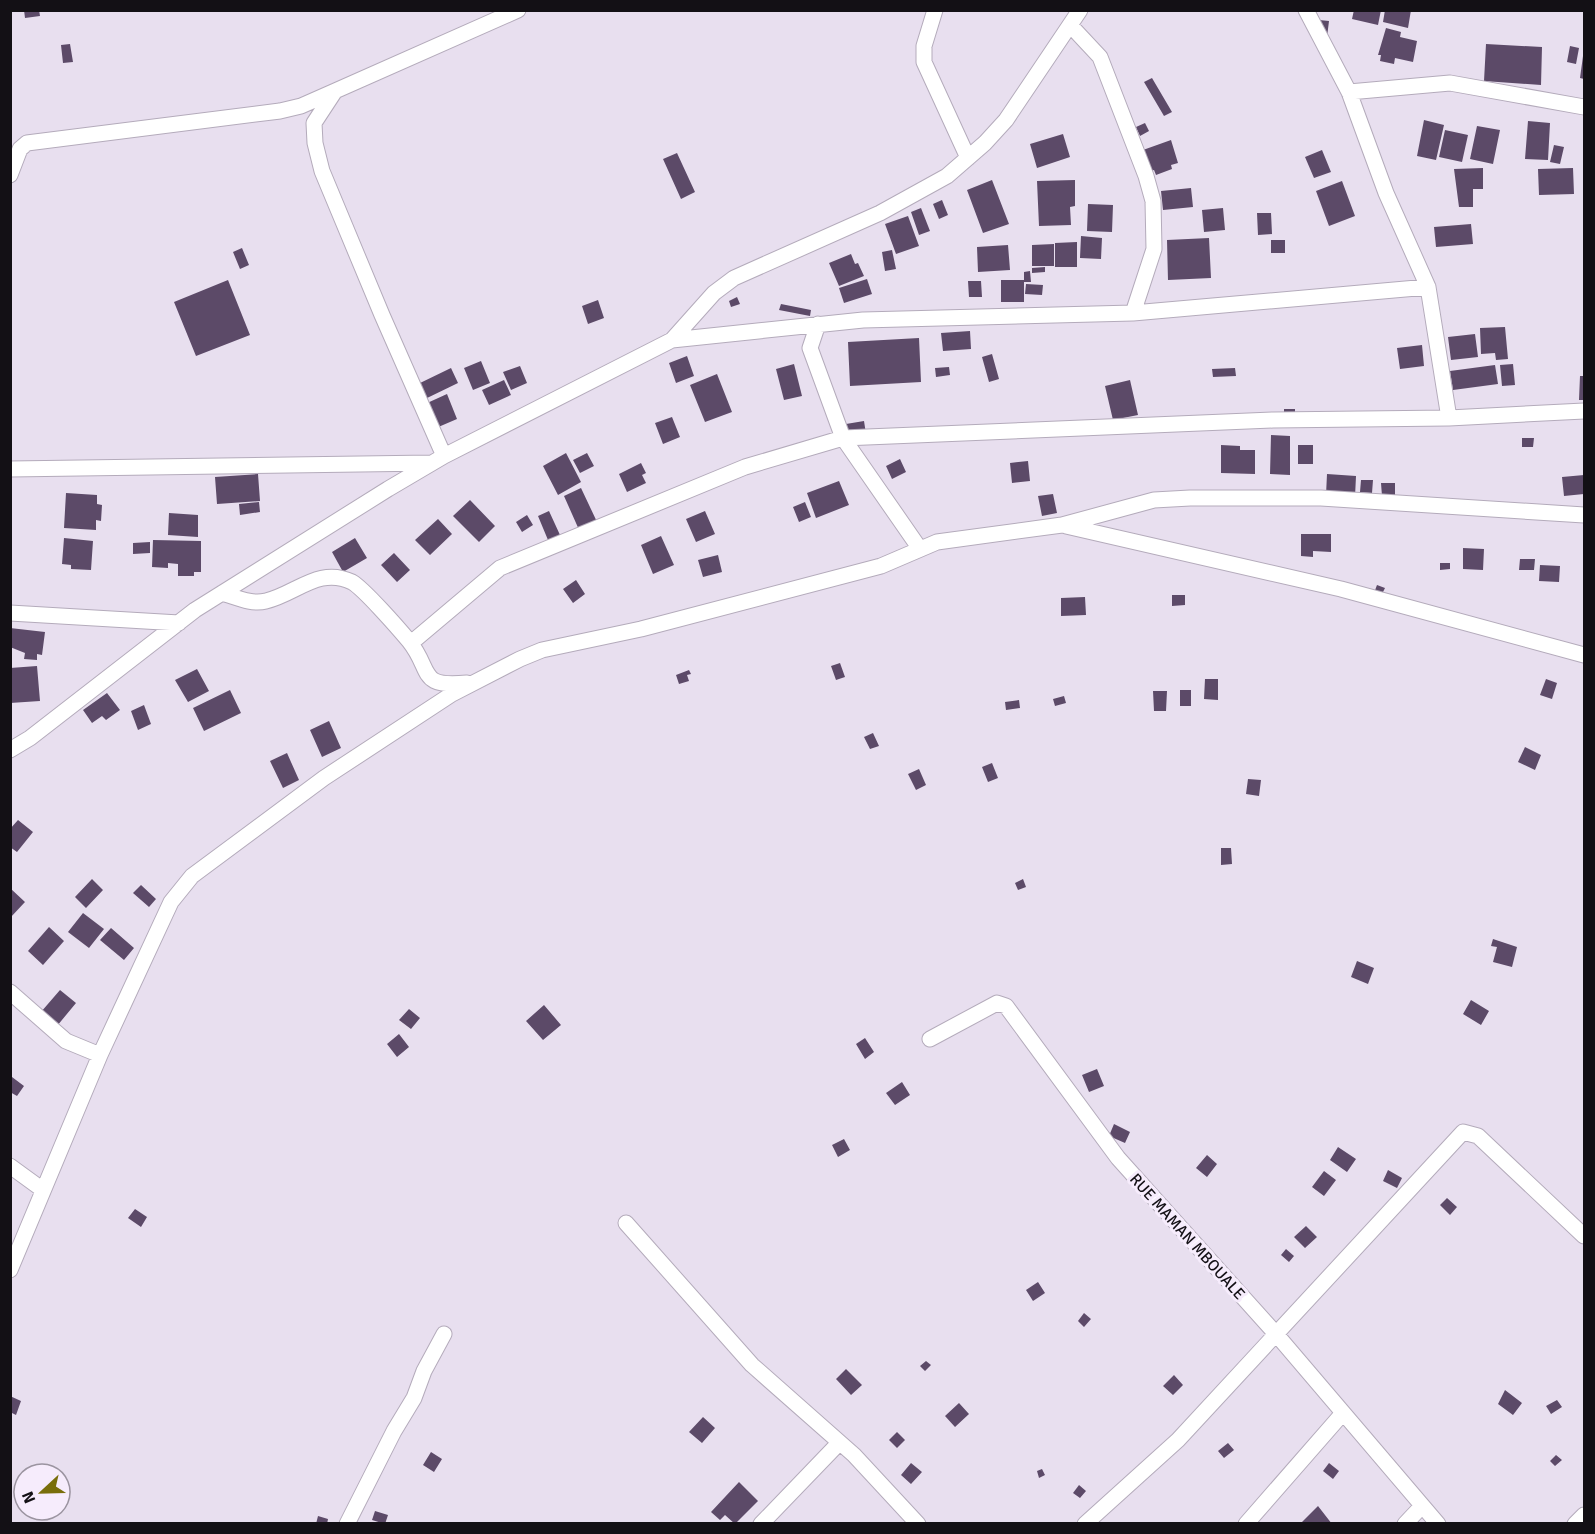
<svg xmlns="http://www.w3.org/2000/svg" width="1595" height="1534" font-family="Signika,sans-serif">
<style>
.building{fill:#5c4a68}
.lines{fill:none;stroke-linecap:round;stroke-linejoin:round}
.minor-casing{stroke:#b4abbb;stroke-width:17}
.minor{stroke:#fff;stroke-width:15}
.labels{text-anchor:middle;stroke-width:6;stroke-linejoin:round;paint-order:stroke}
.street-label{font-size:16px;fill:#131015;stroke:#f6ecfc}
</style>
<rect width="100%" height="100%" fill="#e8dfef"/>
<path class="building" d="M24 10H39L40 16 25 18Z
M1354 10H1381L1378 25 1352 19Z
M1385 10H1411L1408 28 1383 22Z
M1319 20 1329 21 1327 37Z
M1386 28 1401 32 1400 37 1417 41 1413 62 1395 58 1394 64 1380 61 1381 55H1378Z
M70 44 73 62 63 63 61 45Z
M1486 44 1542 47 1541 85 1484 81Z
M1570 46 1579 48 1576 64 1567 62Z
M1583 56 1584 57V79L1580 78Z
M1152 78 1172 112 1164 116 1144 82Z
M1424 120 1444 125 1436 160 1417 156Z
M1528 121 1550 123 1548 160 1525 159Z
M1145 123 1149 131 1140 136 1136 127Z
M1477 126 1500 130 1493 164 1470 159Z
M1445 130 1468 135 1462 162 1439 157Z
M1063 134 1070 157 1037 168 1030 144Z
M1171 140 1178 163 1171 165 1172 169 1156 175 1154 170 1150 171 1143 150Z
M1554 145 1564 147 1560 164 1550 162Z
M1322 150 1331 172 1314 178 1305 157Z
M677 153 695 192 681 199 663 159Z
M1483 168V189H1473V207H1459L1454 169Z
M1573 168 1574 194 1539 195 1538 169Z
M992 180 1009 224 983 233 967 190Z
M1075 180V206L1070 207 1071 225 1039 226 1037 181Z
M1342 181 1355 216 1329 226 1316 191Z
M1191 188 1193 207 1163 210 1161 191Z
M942 200 948 215 939 219 933 204Z
M1088 204 1113 205 1112 232 1087 231Z
M921 208 930 231 919 235 911 212Z
M1223 208 1225 230 1204 232 1202 210Z
M1257 213H1271L1272 234 1258 235Z
M908 216 919 246 896 254 885 224Z
M1471 224 1473 244 1436 247 1434 227Z
M1081 236 1102 238 1101 259 1080 258Z
M1209 238 1211 278 1168 280 1167 240Z
M1271 240H1285V253H1271Z
M1077 242V267H1055V243Z
M1054 244V266H1032V245Z
M1008 245 1010 270 978 272 977 247Z
M242 248 249 265 240 269 233 252Z
M892 250 896 269 885 271 882 252Z
M851 254 855 264 858 263 864 276 839 286 829 263Z
M1045 267V272L1032 273V268Z
M1030 271 1031 282H1024V302H1001V280H1024V272Z
M867 279 872 294 844 303 839 288Z
M228 280 250 335 196 356 174 302Z
M968 281H981L982 297H969Z
M1026 284 1043 285 1042 295 1025 294Z
M737 297 740 304 731 307 729 301Z
M598 300 604 318 588 324 582 306Z
M781 304 811 310 810 316 779 310Z
M1505 327 1508 359 1496 360 1495 353 1481 354 1480 328Z
M970 331 971 349 943 351 941 333Z
M1475 334 1478 357 1451 360 1448 337Z
M919 338 921 382 850 386 848 342Z
M1422 345 1424 366 1400 369 1397 348Z
M992 354 999 379 989 382 982 357Z
M687 356 694 376 676 383 669 363Z
M481 361 490 383 473 390 464 368Z
M794 364 802 396 784 400 776 369Z
M1513 364 1515 385 1502 386 1500 365Z
M1495 365 1498 384 1453 390 1450 371Z
M520 366 527 383 511 390 503 372Z
M949 367 950 375 936 377 935 368Z
M451 368 458 383 425 399 418 384Z
M1235 368 1236 376 1213 377 1212 369Z
M717 374 732 412 705 422 690 385Z
M1580 376H1584V400H1579Z
M504 380 511 395 489 405 482 390Z
M1130 380 1138 415 1113 420 1105 386Z
M447 394 457 419 436 428 425 404Z
M1284 409H1295V418H1284Z
M672 417 680 437 663 444 655 423Z
M864 421 866 434 848 437 846 424Z
M1271 435 1290 436V475L1270 474Z
M1522 438H1534L1533 447H1522Z
M1221 445 1240 446V450H1255V474L1221 473Z
M1298 445H1313V464H1298Z
M566 453 581 482 558 495 543 466Z
M587 453 594 466 580 473 573 460Z
M900 459 906 472 892 479 886 466Z
M1028 461 1030 481 1012 483 1010 463Z
M641 463 646 473 642 475 646 483 627 492 619 474Z
M258 474 260 501 217 504 215 477Z
M1327 474 1356 476 1355 497 1326 495Z
M1584 475V494L1564 496 1562 477Z
M1361 480H1373L1372 493 1360 492Z
M839 481 849 505 816 518 807 493Z
M1381 483H1395V496H1382Z
M581 488 598 524 580 532 564 496Z
M66 493 97 495V504L102 505 101 521 96 520V530L64 528Z
M1053 494 1057 513 1042 516 1038 496Z
M470 500 495 526 479 542 453 516Z
M259 502 260 512 240 515 239 504Z
M805 502 811 517 799 522 793 507Z
M549 511 560 535 548 540 538 516Z
M705 511 715 534 696 542 686 519Z
M169 513 198 515V537L168 535Z
M527 515 533 525 522 532 516 522Z
M438 519 452 534 430 555 415 540Z
M1301 534H1331V552L1313 551V557L1301 556Z
M661 536 674 565 653 574 641 545Z
M64 538 93 541 91 570 71 569V565L62 564Z
M355 538 367 558 343 572 332 552Z
M153 540 201 541V572H194V576H178V564L168 563V568L152 567Z
M150 542V553L133 554V543Z
M1463 548 1484 549 1483 570 1463 569Z
M394 553 410 570 397 582 381 565Z
M718 555 722 572 703 577 698 560Z
M1520 559H1535L1534 570H1519Z
M1440 563H1450V569L1440 570Z
M1540 565 1560 566 1559 582 1539 581Z
M576 580 585 594 573 603 563 589Z
M1377 585 1385 588 1381 596 1374 593Z
M1172 595H1185V605L1172 606Z
M1085 597 1086 615 1061 616V598Z
M10 628 45 632 42 655 37 654V660L24 659 25 653 10 647Z
M840 663 845 677 836 680 831 666Z
M37 666 40 701 10 703V668Z
M197 669 209 691 188 702 175 680Z
M689 670 691 674 687 675 689 681 679 684 676 675Z
M1205 679H1218V700L1204 699Z
M1546 679 1557 683 1552 699 1540 695Z
M230 690 241 713 204 731 193 708Z
M1180 690H1191V706H1180Z
M1153 691H1167L1166 711H1154Z
M107 693 120 710 106 720 102 716 92 723 83 710Z
M1064 696 1066 703 1055 706 1053 699Z
M1019 700 1020 708 1006 710 1005 702Z
M144 705 151 724 138 730 131 711Z
M329 721 341 748 322 757 310 730Z
M873 733 879 746 870 749 864 737Z
M1525 747 1541 755 1535 770 1518 762Z
M287 753 299 780 283 788 270 761Z
M992 763 998 778 988 782 982 767Z
M919 769 926 785 916 790 908 774Z
M1248 779 1261 780 1259 796 1246 794Z
M18 820 33 832 17 852 10 847V829Z
M1221 848H1231L1232 864 1221 865Z
M92 879 103 890 86 908 75 897Z
M1023 879 1026 887 1018 890 1015 883Z
M141 885 156 899 149 907 133 893Z
M10 888 25 902 10 918Z
M83 913 104 929 89 948 68 932Z
M49 927 64 941 43 965 28 951Z
M111 928 134 948 124 960 100 940Z
M1493 939 1517 947 1512 967 1493 962 1497 947 1491 946Z
M1357 961 1374 968 1368 984 1351 977Z
M60 990 76 1003 57 1026 41 1012Z
M1471 1000 1489 1011 1481 1025 1463 1014Z
M544 1005 561 1025 543 1040 526 1021Z
M409 1009 420 1018 411 1029 399 1020Z
M399 1034 409 1047 397 1057 387 1044Z
M865 1038 874 1052 865 1059 856 1044Z
M1097 1069 1104 1086 1089 1092 1082 1075Z
M12 1077 24 1086 17 1096 10 1092Z
M902 1082 910 1095 895 1105 886 1093Z
M1114 1124 1130 1132 1125 1143 1109 1136Z
M844 1139 850 1150 838 1157 832 1145Z
M1338 1147 1356 1159 1347 1172 1330 1160Z
M1207 1155 1217 1164 1207 1177 1196 1168Z
M1388 1170 1402 1178 1397 1188 1383 1181Z
M1324 1171 1336 1180 1324 1196 1312 1187Z
M1447 1198 1457 1207 1450 1215 1440 1205Z
M135 1209 147 1217 141 1227 128 1218Z
M1306 1226 1317 1237 1305 1248 1294 1237Z
M1286 1249 1294 1256 1289 1262 1281 1255Z
M1038 1282 1045 1293 1033 1301 1026 1290Z
M1084 1313 1091 1319 1084 1327 1078 1321Z
M926 1361 931 1365 925 1371 920 1366Z
M846 1369 862 1385 851 1395 836 1379Z
M1174 1375 1183 1385 1173 1395 1163 1386Z
M1505 1390 1522 1403 1513 1415 1498 1404Z
M10 1396 21 1401 16 1415 10 1412Z
M1557 1400 1562 1407 1551 1414 1546 1406Z
M959 1403 969 1414 955 1427 945 1416Z
M703 1417 715 1428 702 1443 689 1432Z
M897 1432 905 1440 897 1448 889 1440Z
M1228 1443 1234 1450 1224 1458 1218 1451Z
M431 1452 442 1459 434 1472 423 1465Z
M1556 1455 1562 1460 1555 1466 1550 1461Z
M911 1463 922 1472 911 1484 901 1475Z
M1329 1463 1339 1471 1333 1479 1323 1471Z
M1042 1469 1045 1475 1039 1478 1037 1471Z
M739 1482 758 1501 735 1524 725 1515 720 1520 711 1512Z
M1079 1485 1086 1491 1080 1498 1073 1493Z
M1318 1506 1332 1524H1300Z
M375 1511 388 1515 385 1524 372 1520Z
M318 1516 328 1519 327 1524H316Z"/>
<g class="lines">
<defs>
<path id="minor" d="M935 10 924 46V62L968 158
M1306 10 1349 92 1386 193 1428 287 1449 418
M1071 26 1100 57 1146 176 1153 201 1154 249 1133 313
M1349 92 1450 83 1584 107
M10 175 20 149 27 143 280 111 301 106 335 91
M818 324 810 348 843 438 920 549
M672 340 863 320 1133 313 1428 287
M444 456 382 315 322 171 315 143 314 123 335 91 518 10
M10 469 431 463
M1066 526 1341 589 1584 655
M222 593C236 597 251 605 266 601 296 594 319 566 352 582 364 589 399 629 409 641 433 671 417 688 467 683
M10 613 179 623
M411 643 500 568 745 467 843 438 1273 420 1449 418 1584 411
M10 750 30 738 195 610 388 489 444 456 672 340 714 293 734 278 880 213 947 176 985 143 1006 120 1080 10
M10 992 66 1041 100 1055
M930 1039 997 1003 1006 1006 1118 1158 1276 1334 1438 1524
M10 1166 43 1190
M626 1223 752 1365 854 1455 918 1524
M10 1270 100 1055 171 902 192 876 324 778 452 694 520 659 542 650 641 629 881 566 937 542 1062 525 1154 500 1190 498H1321L1584 515
M347 1524 394 1431 414 1398 424 1371 444 1334
M761 1524 839 1443
M1085 1524 1178 1440 1463 1132 1478 1136 1584 1236
M1246 1524 1343 1413
M1405 1524 1422 1506
M1575 1524 1584 1515"/>
</defs>
<use href="#minor" class="minor-casing"/>
<use href="#minor" class="minor"/>
</g>
<g class="labels">
<g class="street-label">
<text transform="translate(1188 1236) rotate(48)" y="6">RUE MAMAN MBOUALE</text>
</g>
</g>
<rect width="1595" height="1534" fill="none" stroke="#131015" stroke-width="24"/>
<g transform="translate(42 1492) rotate(248)"><circle r="28" fill="#f6ecfc" stroke="#9b94a0" stroke-width="1.5"/>
<path d="M0-4.5L10 22L0 15L-10 22Z" fill="#796e0b"/>
<text y="-9" font-size="16" font-weight="bold" text-anchor="middle" fill="#131015">N</text>
</g>
</svg>
